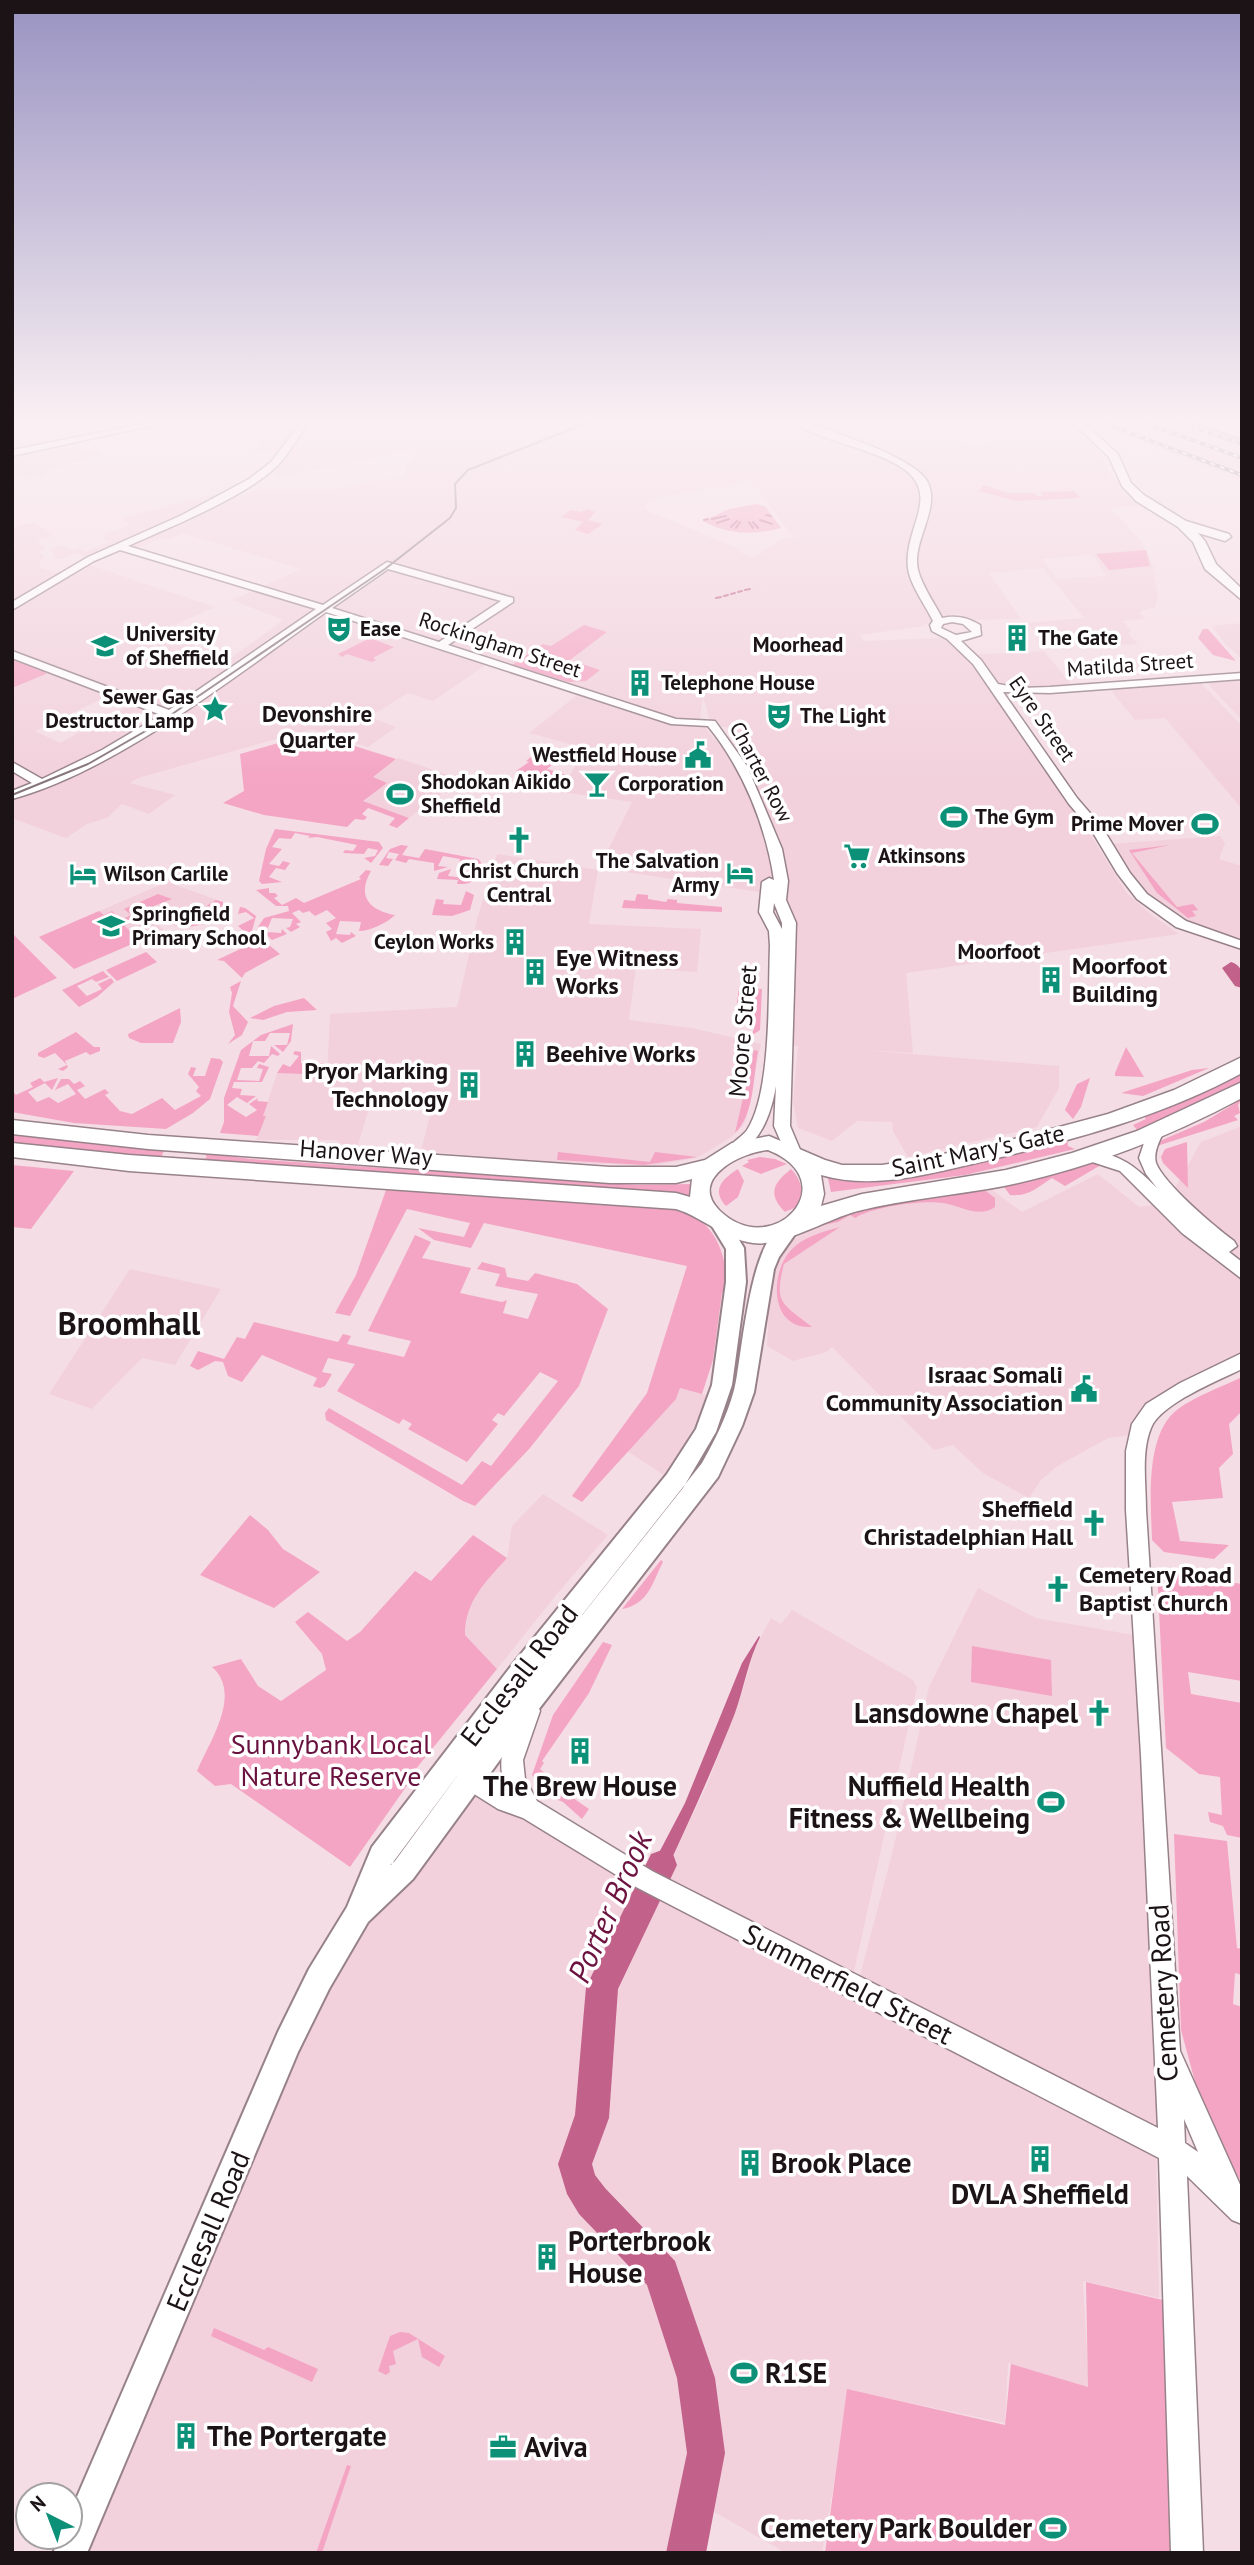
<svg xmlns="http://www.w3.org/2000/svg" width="1254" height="2565" font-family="'PT Sans',sans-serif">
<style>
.built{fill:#f2d1dc;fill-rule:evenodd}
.green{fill:#f4a5c3}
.water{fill:#c2628a}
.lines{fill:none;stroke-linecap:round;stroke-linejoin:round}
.stream{stroke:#c2628a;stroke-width:2}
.river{fill:#c2628a;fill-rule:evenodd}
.secondary-casing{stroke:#978289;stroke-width:3}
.primary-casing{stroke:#978289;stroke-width:4}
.highway-casing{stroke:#978289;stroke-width:3}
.secondary{fill:#fff;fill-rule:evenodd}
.primary{fill:#fff;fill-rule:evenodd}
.highway{fill:#fff;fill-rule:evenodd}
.tram{stroke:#86767c;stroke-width:2}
.rail-casing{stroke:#86767c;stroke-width:3.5}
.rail{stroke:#fff;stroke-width:2;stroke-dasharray:5;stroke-linecap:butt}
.labels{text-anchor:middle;stroke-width:7;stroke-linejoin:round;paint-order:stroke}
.far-poi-label{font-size:21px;font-weight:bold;fill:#1b1316;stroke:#fff;text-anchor:start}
.far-street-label{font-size:21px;fill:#1b1316;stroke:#fff}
.far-neighbourhood-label{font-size:21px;font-weight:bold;fill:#1b1316;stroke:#fff}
.far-quarter-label{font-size:23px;font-weight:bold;fill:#1b1316;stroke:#fff}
.poi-label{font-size:24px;font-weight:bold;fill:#1b1316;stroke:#fff;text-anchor:start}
.street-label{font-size:24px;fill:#1b1316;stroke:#fff}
.near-street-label{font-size:28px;fill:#1b1316;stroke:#fff}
.near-poi-label{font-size:28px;font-weight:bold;fill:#1b1316;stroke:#fff;text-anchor:start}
.near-park-label{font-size:28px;fill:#6a123f;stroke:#fff}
.district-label{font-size:32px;font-weight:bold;fill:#1b1316;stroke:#fff}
.near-water-label{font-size:32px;font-style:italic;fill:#6c1340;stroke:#fff}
</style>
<rect width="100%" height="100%" fill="#f5dde5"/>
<path class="built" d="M12 421H159L161 422 74 441 82 449 90 448 103 453 49 471 34 479 12 475Z
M166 421H895L977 446 1023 427 1046 421 1066 423 1101 453 1108 471 1127 495 1141 506 1110 508 1141 541 1153 566 1158 596 1155 607 1139 612 1145 619 1123 621 1132 632 1128 633 1138 644 1105 646 1094 631 1038 636 1028 623 1084 618 1043 568 989 573 1021 619 974 620 958 614 935 617 924 626 860 635 864 641 942 638 966 655 1044 651 1075 689 1021 691 994 687 1073 801 1079 816 1126 892 1149 913 1179 934 906 973 913 1053 862 1050 1059 1066V1088L1037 1127 908 1157 893 1131 892 1122 857 1121 832 1141 798 1128 793 1102 798 1046 786 1045 789 923 779 895 599 868 632 802 561 792 585 748 529 733 581 692 490 662 433 701 408 693 369 717 396 727 368 747 312 729 138 778 130 783 175 795 149 814 122 804 107 818 87 824 66 838 12 818V546L17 545 12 540V529L35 522 53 536 37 540 45 549 38 551 45 558 40 560V568L66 574 84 563 215 607 158 632 231 658 283 620 232 600 301 569 184 533 168 540 160 538 133 550 118 546 91 559 76 553 62 559 54 558V553L50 550 63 545 71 551 78 548 85 552 109 542 103 538 105 534 131 525 122 518 211 495 225 496 216 502 263 489H335L404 476 406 467 415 451 395 453 280 477 274 474V471L284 451 255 452 260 445 258 436 225 445 214 442 206 434 175 438ZM751 481 794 538 782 539 756 556 748 557 736 548 648 511 644 507 649 501 661 497ZM1087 555 1094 557 1106 576 1057 579 1042 559ZM114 693 136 702 60 743 35 731ZM703 697 711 723 731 729 739 765 709 733 700 717Z
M1082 421H1180L1242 442V480L1100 427 1092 429Z
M1242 623V659L1225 644 1212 626Z
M1242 679V720L1205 681Z
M1199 681 1242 726V809L1165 718 1135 720 1108 687Z
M398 758 460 779 409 818 362 801 386 783 372 777Z
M1220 836 1225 843 1219 859 1242 866V945L1211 937 1147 901 1109 844Z
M497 854 598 870 589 924 701 929 697 972 636 968 629 1020 692 1028 761 1044 746 1120 742 1127 730 1138 697 1158 652 1166 549 1162 421 1151 435 1095 374 1092 358 1145 342 1144 336 1140H256L266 1117 263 1116 277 1073 327 1075 330 1014 457 1007 477 919Z
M167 882 223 902V906L176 927 165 918 156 923 164 930 74 969 39 937Z
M1242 1126V1360L1187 1388 1139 1434 1108 1438 1056 1467 1041 1480 1029 1498 983 1473 953 1445 934 1450 832 1347 826 1352 793 1361 767 1346 770 1280 774 1262 790 1242 834 1216 988 1187 1022 1212 1098 1174 1139 1207 1152 1205 1161 1213 1201 1142Z
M130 1269 221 1289 175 1365 142 1358 92 1409 49 1394Z
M680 1388 710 1396 679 1455 664 1475 627 1451Z
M543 1494 608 1535 556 1595 497 1669 465 1635 468 1608 472 1598 507 1558 512 1526Z
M978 1588 1036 1618 1145 1637 1169 2106 1156 2151 1159 2298 1083 2281 1089 2390 1008 2363 1005 2423 850 2390 822 2553H786L697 2502 686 2553H72L319 1979 471 1779 658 1887 707 1785 739 1702 755 1648 771 1618 781 1624 792 1610 913 1680 917 1688 853 1976 857 1987 893 1850 929 1687Z"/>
<path class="green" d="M984 485 1008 493H1033L1037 496H1043L1040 492 1074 491 1080 498 1016 501 978 491Z
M756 504 765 506 781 528C755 535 727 535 703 521L729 509Z
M589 509 595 512 588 520 603 524 588 534 575 530 583 522 561 517 571 510 581 512Z
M1146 550 1150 566 1109 570 1096 554Z
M584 625 607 632 570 660 600 670 586 681 568 682 512 665 543 644 551 646Z
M1203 629H1208L1236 661 1213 655 1198 638Z
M370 638 394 647 373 658 376 660 372 662 347 654 342 657 338 654Z
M12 659 45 672 46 674 12 688Z
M313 733 396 759 373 777 387 783 363 801 409 818 397 828 389 825 395 818 368 808 362 814 367 817 364 820 355 819 347 827 264 815 223 803 244 791 240 754Z
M538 751 569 759 563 764 555 762 547 769 567 775 566 778 516 771 529 762 526 761Z
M275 829 379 842 383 848 371 863 364 858 375 856 378 850 368 848 364 854 343 853 345 850 353 851 357 845 317 837 308 838 310 836 295 833 291 839 279 838 272 847 282 849 269 864 279 866 283 861 290 863 285 870 276 868 269 877 282 882 262 884 259 881 266 849Z
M401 845 408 846 402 855 419 858 425 849 478 859 481 862C476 878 476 885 457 884L458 880 437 879 439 873 451 869 448 876 465 878 469 869 458 867 460 859 443 856 438 866 448 867 434 871V863L409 859 406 863 395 860 399 854 389 852 386 858 393 859 388 866 379 865 390 849Z
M1170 845 1132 853 1177 907 1193 904 1198 910 1192 911 1196 916 1188 918 1157 893 1129 850Z
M366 870 371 871C357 895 368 910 395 915 387 923 370 931 359 931L361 922 340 921 336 934 350 935 351 932 356 936 342 943 336 938 331 941 326 932 332 929 326 923 336 918 327 910 315 916 309 911 303 913 299 910 292 913 301 922 296 924 300 927 291 932 286 928 290 927 293 919 272 918 266 932 281 933 282 929 287 934 272 940 258 927 264 918 289 911 288 906H276L256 890 269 888V893H275L278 896 274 898 282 905 296 898 304 903 361 879 359 877Z
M466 891 474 895 470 910 452 916 432 915 436 899 444 900 443 904 461 905Z
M158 894 172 899 143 910 146 914 123 924 139 941 74 969 39 937 99 911 104 915 112 911 121 920 131 915 124 909Z
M637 894 648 895V899L666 902 668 899 677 900V903L722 907V912L622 908 624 900 635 901Z
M216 900 223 902V906L215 910 220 914 205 924 183 928 178 923 173 925 166 918 160 920 154 915 166 910 163 907 167 905 185 912 189 909 197 912Z
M240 907 245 908 256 916 252 931 280 954 245 973 242 978 224 961 217 960 253 943 249 936 238 941 236 939 247 934 238 926 254 918 246 912 238 914Z
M12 933 57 978 12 999Z
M146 952 157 962 117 981 106 970Z
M103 971 109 977 96 982 92 979 77 986 87 996 102 989 98 984 111 978 114 982 97 997 79 1007 62 990Z
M241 981 233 1006 248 1022 242 1035 228 1044 235 1035 229 1012 232 993 230 987Z
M739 987 762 989 760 1030 751 1036 754 1029 755 993H752L751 1004 737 1003Z
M304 998 317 1010 287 1012 263 1020 250 1018 274 1006Z
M180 1008 181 1022 173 1043H141L129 1038 128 1034Z
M293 1024 291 1041 283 1052 274 1045H287L290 1033H270L265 1041H253L249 1056H269L271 1046 280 1054 278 1056 272 1054 264 1063 258 1061 252 1068H241L237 1080 259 1081 263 1069 257 1068 259 1064 269 1067 262 1082H234L232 1088 242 1089 240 1095 256 1096 247 1103 237 1097 227 1105 246 1117 257 1110 249 1104 258 1098 257 1101 268 1102 263 1116H266L258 1136 220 1133 224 1122V1098L241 1050 261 1035Z
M76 1032 94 1047H100V1051L90 1055 86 1052 65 1061 68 1067 63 1071 58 1069 67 1065 55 1053 44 1058 38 1056V1053Z
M1126 1047 1144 1077 1115 1076V1073Z
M754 1050 758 1051C753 1076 755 1114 735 1133Z
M295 1051 301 1052V1063H327V1075L277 1073 283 1064 290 1067 299 1056 293 1054Z
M211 1058 220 1059 223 1062 210 1099 193 1113 166 1129 74 1123 12 1112V1091L16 1095 33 1087 30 1083 40 1078 44 1082 58 1078 52 1090 45 1083 28 1092 37 1102 49 1097 58 1103 76 1094 68 1084 55 1090 61 1079H69L74 1084 80 1081 85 1086 77 1090 85 1099 105 1089 109 1093 105 1095 120 1111 132 1114 162 1098 175 1110 201 1096 196 1091 199 1087 188 1074 191 1067 196 1068 193 1076H205Z
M1209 1068 1143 1096 1121 1093 1192 1070Z
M1242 1073V1083L1185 1111 1137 1130 1133 1125 1146 1119 1144 1116Z
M1090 1078 1081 1107 1073 1119 1065 1110 1077 1084Z
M1242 1099 1238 1105 1240 1113 1234 1116 1238 1120 1157 1146 1162 1140 1204 1122Z
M12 1133 165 1148 160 1160 12 1144Z
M1067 1138 1068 1146 1075 1149 965 1175 831 1192 827 1174Z
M1187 1142 1188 1188 1163 1163 1161 1157 1165 1149Z
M558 1152 650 1162 655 1152 697 1157 644 1165 557 1160Z
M204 1153 251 1159 637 1185 693 1184V1200L201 1161 207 1157Z
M760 1157 775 1159 787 1164 761 1174 742 1166 749 1162 747 1160Z
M1090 1163 1112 1166 1105 1168 1101 1165 1065 1186 1052 1178C1038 1187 1028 1197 1010 1195L1002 1184Z
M12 1165 74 1171 31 1229 12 1227Z
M738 1169 744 1181 738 1197 726 1206C710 1189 724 1178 738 1169Z
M791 1169C800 1178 808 1196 795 1207 792 1210 788 1210 785 1212 766 1193 775 1182 791 1169Z
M982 1188 995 1198V1207C978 1219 961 1205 942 1203 921 1200 873 1207 855 1218L850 1215 838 1222 814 1227 850 1210Z
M386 1190C455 1194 524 1198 593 1202 621 1204 675 1202 697 1218 721 1235 726 1262 728 1289L722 1293 713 1360 702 1394 680 1388 676 1399 582 1502 572 1496 647 1393 687 1266 484 1223 471 1248 434 1240 418 1228 464 1237 470 1223 407 1209 350 1316 335 1313 356 1275Z
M840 1227 784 1264C774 1303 781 1303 812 1327 770 1330 769 1274 791 1250 804 1236 823 1232 840 1227Z
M415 1235 431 1242 422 1258 471 1268 460 1293 502 1302 507 1300 503 1313 528 1319 538 1294 495 1286 500 1274 477 1269 482 1262 505 1268 507 1277 528 1281 535 1273 577 1284 608 1309 579 1386 530 1448 475 1506 463 1501 326 1420 325 1413 329 1408 462 1485 482 1461 491 1466 558 1381 540 1372 504 1416 498 1413 492 1420 498 1424 467 1462 408 1429 412 1424 403 1419 399 1424 337 1391 355 1364 328 1358 322 1372 332 1374 325 1386 320 1388 313 1386 317 1378 262 1355 242 1382 228 1376 223 1362 215 1361 198 1370 190 1366 198 1351 224 1359 237 1337 245 1339 254 1322 338 1342 343 1334 351 1336 347 1344 404 1357 411 1341 368 1331Z
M1242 1377V1411L1229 1424 1233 1454 1219 1468 1223 1498 1172 1502 1180 1541 1229 1545 1214 1559 1164 1552 1152 1540C1151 1503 1144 1434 1178 1409 1196 1396 1221 1387 1242 1377Z
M250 1515 268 1530 283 1549 320 1572 274 1608 200 1575Z
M473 1535 507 1558C486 1582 465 1600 465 1635L497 1669 415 1770V1774L350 1867 231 1784 215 1786 197 1771C209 1742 243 1694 212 1667L241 1659 258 1686 281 1701 326 1670 322 1654 295 1622 308 1612 347 1641 360 1632 415 1571 431 1581Z
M661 1560 663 1562C652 1583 649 1604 622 1609Z
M1157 1571 1242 1584V1681L1188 1672 1191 1694 1242 1703V1838L1227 1835 1223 1826 1210 1822 1208 1812 1222 1815 1220 1777 1199 1774 1166 1748Z
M603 1642 612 1645 589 1693 542 1761 544 1763 540 1769 546 1774 547 1780 589 1809 582 1819 563 1802 546 1795 532 1775 553 1715Z
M972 1646 1051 1660 1052 1696 971 1682Z
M1174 1834 1227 1841 1237 1948 1242 1949V1975L1235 1973 1233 2004 1242 2007V2182L1225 2159 1200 2100 1181 2030Z
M1086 2282 1171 2302 1180 2553H825L847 2389 1005 2425 1011 2364 1088 2387Z
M214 2328 264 2350 268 2347 318 2369 312 2382 211 2336Z
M400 2332 409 2333 445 2356 439 2367 422 2357 418 2339 393 2351 396 2364 389 2366 390 2372 386 2375 378 2371 390 2336Z
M347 2465 351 2466 322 2553H316Z"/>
<path class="water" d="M759 1636 760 1637C748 1661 744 1688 735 1713 713 1769 689 1822 664 1875L651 1868 685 1803 742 1663Z
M637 1898 651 1906 618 1973 604 1965Z"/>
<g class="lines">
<path class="stream" d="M766 515 771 516
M712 519 726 516
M704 520 708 519
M760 520 772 524
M749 522 753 528
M753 522 758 528
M717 523 729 519
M731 527 737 521
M736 528 740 522
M745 590 750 589
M738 592 742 591
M731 594 735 593
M724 596 728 595
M716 598 721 597"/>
<path class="river" d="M1231 962C1244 966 1242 976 1242 988L1235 986 1222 968Z
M662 1850 673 1854 677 1865 618 1989 609 2118 592 2164 595 2175 605 2188 675 2261 715 2378 725 2453 706 2553H666L687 2453 677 2378 647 2285 579 2214 567 2194 558 2164 575 2115 586 1987 651 1854Z"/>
<defs>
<path id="secondary" d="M158 421H173L12 456V450Z
M302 421H310C300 435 290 452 278 465 248 496 168 528 128 546L323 605 387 562 513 598V602L448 645 676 719 715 721 747 766 782 849 788 881 786 900 796 923 790 1126 801 1152 799 1156H787L774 1126 776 1086C771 1114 763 1135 742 1153H730L728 1149C733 1141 742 1137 747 1130 772 1092 768 992 770 946L769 931 759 912 762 882 769 878 774 880C766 826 743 769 708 726L671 724 326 612C236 675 118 770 12 799V791L32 783 12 771V762L42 779 102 750 161 715 12 658V651L169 710 316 609 120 550 94 561 12 610V602L88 557 182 515 249 479 271 462ZM388 569 501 601 439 642 332 608ZM774 903 782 923V929L773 912Z
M792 421H803C830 431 914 457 927 481 942 508 911 541 918 570 922 586 935 604 942 618 956 615 967 617 980 625L981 635 961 641 981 660 998 684 1021 688 1050 687 1242 673V679L1050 693 1003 692 1077 798 1102 827 1130 873 1147 894 1186 921 1242 941V949L1176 927 1137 899 1117 873 1092 831 1069 804 973 664 947 639 932 631 930 625 933 621C926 606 910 585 908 568 903 526 946 492 896 464 864 446 822 442 792 421ZM952 622 963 624 972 632 956 635 941 628 943 624Z
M1156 1125 1164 1131C1160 1140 1153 1152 1156 1163 1164 1184 1215 1227 1234 1241L1237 1246 1229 1252 1242 1262V1279L1182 1233 1120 1171 1083 1159 1081 1155 1089 1149C1123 1157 1133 1164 1157 1188L1146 1174 1139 1158 1148 1131Z
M1242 1353V1369C1219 1380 1160 1404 1151 1428 1141 1452 1146 1484 1146 1510L1180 2051 1242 2189V2224L1232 2220 1187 2176 1203 2553H1171L1159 2158 636 1887 523 1818 498 1809 463 1787 455 1772 458 1764 466 1761 506 1787C493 1758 510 1731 521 1703L529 1700 537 1703 540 1711 523 1760 525 1779 537 1801 652 1871 1158 2128 1141 1755 1126 1510V1451L1132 1424 1146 1404 1180 1383ZM1184 2119 1198 2152 1185 2143Z"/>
<path id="primary" d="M719 1216 726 1218 744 1248 746 1282 732 1385 716 1432 683 1488 496 1724 702 1463C715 1440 727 1416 734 1390 742 1363 750 1211 796 1225L798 1230 779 1257 774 1269 754 1392 742 1426 718 1477 505 1753 413 1879 368 1922 329 1989 298 2052 87 2553H53L60 2537H70V2513L278 2032 309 1969 347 1907 372 1847 512 1665 667 1474 696 1429 712 1385 726 1282V1249L710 1223 712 1218ZM463 1768 395 1861 390 1865H391Z"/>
<path id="highway" d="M1071 421H1082L1118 454 1131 483 1144 495 1186 521 1229 534 1231 537 1225 541 1198 533 1205 541 1216 564 1242 589V600L1205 569 1193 542 1178 527 1136 501 1122 486 1109 457Z
M1242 1057V1073C1163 1116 1076 1139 989 1160 936 1172 875 1191 821 1175L824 1194 821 1206 862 1194 1006 1170 1072 1153 1137 1131 1242 1082V1098C1167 1138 1087 1169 1004 1186 956 1195 906 1199 858 1211 826 1219 783 1247 753 1243 723 1239 703 1217 676 1209L129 1171 12 1157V1143L129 1155 676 1193 690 1197 692 1179 676 1183H610L148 1149 12 1134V1120L148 1135 610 1167H676L705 1160 732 1143 769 1136 825 1160 842 1165H882L915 1160 1014 1139 1108 1114 1174 1090ZM768 1150C847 1181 773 1263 719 1210 688 1178 742 1152 768 1150Z"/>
</defs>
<use href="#secondary" class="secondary-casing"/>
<use href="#primary" class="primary-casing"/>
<use href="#highway" class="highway-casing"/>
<use href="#secondary" class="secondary"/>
<use href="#primary" class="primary"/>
<use href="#highway" class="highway"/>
<path class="tram" d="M1188 421 1242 440
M12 795 88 764 156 725 385 569 450 518 456 508 455 484 468 470 592 421"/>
<defs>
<path id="rail" d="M1098 421 1242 475
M1139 421 1242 458
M1175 421 1242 444"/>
</defs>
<use href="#rail" class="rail-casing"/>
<use href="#rail" class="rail"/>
</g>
<linearGradient id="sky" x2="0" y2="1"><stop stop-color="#9993c2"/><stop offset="0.54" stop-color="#faf0f3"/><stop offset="1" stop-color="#faf0f3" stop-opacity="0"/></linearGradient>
<rect width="1254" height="780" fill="url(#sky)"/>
<defs>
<symbol id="theatre-bare" viewBox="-9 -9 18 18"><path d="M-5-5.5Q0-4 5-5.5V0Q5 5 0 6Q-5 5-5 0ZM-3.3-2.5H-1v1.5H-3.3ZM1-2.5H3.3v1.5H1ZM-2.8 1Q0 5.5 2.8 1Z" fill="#0d9078" stroke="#fff" stroke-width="2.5" paint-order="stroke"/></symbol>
<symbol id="building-bare" viewBox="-9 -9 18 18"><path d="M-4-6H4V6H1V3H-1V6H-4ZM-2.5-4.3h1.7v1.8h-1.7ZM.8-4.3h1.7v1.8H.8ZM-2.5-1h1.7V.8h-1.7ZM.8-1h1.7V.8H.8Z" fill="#0d9078" stroke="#fff" stroke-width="2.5" paint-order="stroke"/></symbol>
<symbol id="university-bare" viewBox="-9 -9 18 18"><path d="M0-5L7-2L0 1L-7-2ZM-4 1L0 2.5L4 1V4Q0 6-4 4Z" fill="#0d9078" stroke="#fff" stroke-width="2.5" paint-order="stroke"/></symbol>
<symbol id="sight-bare" viewBox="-9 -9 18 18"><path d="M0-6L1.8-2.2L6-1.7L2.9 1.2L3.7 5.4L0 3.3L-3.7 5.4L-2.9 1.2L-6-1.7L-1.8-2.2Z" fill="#0d9078" stroke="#fff" stroke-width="2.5" paint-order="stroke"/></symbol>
<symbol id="civic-bare" viewBox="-9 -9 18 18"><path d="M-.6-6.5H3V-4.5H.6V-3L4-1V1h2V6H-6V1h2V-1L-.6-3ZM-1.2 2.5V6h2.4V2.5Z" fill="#0d9078" stroke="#fff" stroke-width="2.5" paint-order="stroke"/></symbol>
<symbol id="bar-bare" viewBox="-9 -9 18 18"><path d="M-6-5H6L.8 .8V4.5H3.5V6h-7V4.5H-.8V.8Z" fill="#0d9078" stroke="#fff" stroke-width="2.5" paint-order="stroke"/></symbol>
<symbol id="stadium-bare" viewBox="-9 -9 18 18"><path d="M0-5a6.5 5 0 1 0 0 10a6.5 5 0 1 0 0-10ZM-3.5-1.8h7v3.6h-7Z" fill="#0d9078" stroke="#fff" stroke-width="2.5" paint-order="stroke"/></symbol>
<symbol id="church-bare" viewBox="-9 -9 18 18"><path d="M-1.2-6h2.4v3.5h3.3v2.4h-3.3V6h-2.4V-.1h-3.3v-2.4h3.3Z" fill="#0d9078" stroke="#fff" stroke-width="2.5" paint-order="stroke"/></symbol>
<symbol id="supermarket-bare" viewBox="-9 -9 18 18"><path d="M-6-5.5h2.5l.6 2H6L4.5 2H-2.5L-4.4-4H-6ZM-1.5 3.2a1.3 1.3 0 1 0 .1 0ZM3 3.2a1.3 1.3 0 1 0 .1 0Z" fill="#0d9078" stroke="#fff" stroke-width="2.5" paint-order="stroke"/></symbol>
<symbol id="hotel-bare" viewBox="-9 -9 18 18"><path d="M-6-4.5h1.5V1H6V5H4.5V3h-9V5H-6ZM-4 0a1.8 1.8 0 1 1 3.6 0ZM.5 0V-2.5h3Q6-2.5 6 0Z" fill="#0d9078" stroke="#fff" stroke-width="2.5" paint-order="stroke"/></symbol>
<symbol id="school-bare" viewBox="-9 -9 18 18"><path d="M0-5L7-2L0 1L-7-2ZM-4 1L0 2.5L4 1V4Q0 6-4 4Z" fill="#0d9078" stroke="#fff" stroke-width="2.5" paint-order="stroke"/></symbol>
<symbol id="office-bare" viewBox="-9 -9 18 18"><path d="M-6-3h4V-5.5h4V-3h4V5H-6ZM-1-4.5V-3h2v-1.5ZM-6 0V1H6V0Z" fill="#0d9078" stroke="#fff" stroke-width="2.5" paint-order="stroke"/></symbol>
</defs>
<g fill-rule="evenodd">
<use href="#theatre-bare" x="320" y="610" width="38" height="38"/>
<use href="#building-bare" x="998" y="619" width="38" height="38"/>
<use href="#university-bare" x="86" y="627" width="38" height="38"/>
<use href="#building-bare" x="621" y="664" width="38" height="38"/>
<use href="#sight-bare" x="196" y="690" width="38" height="38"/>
<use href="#theatre-bare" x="760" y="697" width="38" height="38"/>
<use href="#civic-bare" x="679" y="736" width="38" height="38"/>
<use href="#bar-bare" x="578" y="765" width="38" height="38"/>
<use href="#stadium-bare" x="381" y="775" width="38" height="38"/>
<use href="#stadium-bare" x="935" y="798" width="38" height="38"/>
<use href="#stadium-bare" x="1186" y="805" width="38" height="38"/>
<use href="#church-bare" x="500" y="821" width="38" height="38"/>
<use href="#supermarket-bare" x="838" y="837" width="38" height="38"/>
<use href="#hotel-bare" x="721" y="854" width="38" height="38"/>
<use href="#hotel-bare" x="64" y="855" width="38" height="38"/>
<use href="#school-bare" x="92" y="907" width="38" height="38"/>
<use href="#building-bare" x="496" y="923" width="38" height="38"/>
<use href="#building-bare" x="516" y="953" width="38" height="38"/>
<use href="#building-bare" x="1032" y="961" width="38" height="38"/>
<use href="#building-bare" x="506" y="1035" width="38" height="38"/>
<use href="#building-bare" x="450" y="1066" width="38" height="38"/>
<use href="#civic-bare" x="1065" y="1370" width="38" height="38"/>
<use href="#church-bare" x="1075" y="1504" width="38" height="38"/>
<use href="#church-bare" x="1039" y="1570" width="38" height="38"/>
<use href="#church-bare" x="1080" y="1694" width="38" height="38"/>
<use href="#building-bare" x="561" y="1732" width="38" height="38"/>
<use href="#stadium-bare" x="1032" y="1783" width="38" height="38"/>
<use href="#building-bare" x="1021" y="2140" width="38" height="38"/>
<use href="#building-bare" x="731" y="2144" width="38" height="38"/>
<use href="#building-bare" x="528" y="2238" width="38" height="38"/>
<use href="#stadium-bare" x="725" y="2354" width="38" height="38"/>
<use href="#building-bare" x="167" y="2417" width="38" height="38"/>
<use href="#office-bare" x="484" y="2428" width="38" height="38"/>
<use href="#stadium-bare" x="1034" y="2509" width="38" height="38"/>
</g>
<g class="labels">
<g class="far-poi-label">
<text x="360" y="636">Ease</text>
<text x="126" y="641">University<tspan x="126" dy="24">of Sheffield</tspan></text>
<text x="1038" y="645">The Gate</text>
<text x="661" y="690">Telephone House</text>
<text x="194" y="704" text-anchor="end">Sewer Gas<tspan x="194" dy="24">Destructor Lamp</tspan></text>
<text x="800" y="723">The Light</text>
<text x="677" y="762" text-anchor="end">Westfield House</text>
<text x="421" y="789">Shodokan Aikido<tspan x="421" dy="24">Sheffield</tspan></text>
<text x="618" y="791">Corporation</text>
<text x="975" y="824">The Gym</text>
<text x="1184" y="831" text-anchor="end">Prime Mover</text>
<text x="878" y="863">Atkinsons</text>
<text x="719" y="868" text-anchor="end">The Salvation<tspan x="719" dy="24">Army</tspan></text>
<text x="519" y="878" text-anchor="middle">Christ Church<tspan x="519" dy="24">Central</tspan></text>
<text x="104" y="881">Wilson Carlile</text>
<text x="132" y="921">Springfield<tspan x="132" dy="24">Primary School</tspan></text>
<text x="494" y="949" text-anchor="end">Ceylon Works</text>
</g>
<g class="far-street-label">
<text transform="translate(500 645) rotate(18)" y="7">Rockingham Street</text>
<text transform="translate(1130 665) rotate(-4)" y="7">Matilda Street</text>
<text transform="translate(1042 719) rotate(55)" y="7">Eyre Street</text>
<text transform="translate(761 772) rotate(62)" y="7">Charter Row</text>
</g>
<g class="far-neighbourhood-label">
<text x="798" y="652">Moorhead</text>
<text x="999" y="959">Moorfoot</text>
</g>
<g class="far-quarter-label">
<text x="317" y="722">Devonshire<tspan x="317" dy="26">Quarter</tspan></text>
</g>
<g class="poi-label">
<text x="556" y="966">Eye Witness<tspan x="556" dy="28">Works</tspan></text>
<text x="1072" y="974">Moorfoot<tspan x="1072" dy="28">Building</tspan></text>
<text x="546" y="1062">Beehive Works</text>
<text x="448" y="1079" text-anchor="end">Pryor Marking<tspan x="448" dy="28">Technology</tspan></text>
<text x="1063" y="1383" text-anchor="end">Israac Somali<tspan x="1063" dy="28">Community Association</tspan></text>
<text x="1073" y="1517" text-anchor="end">Sheffield<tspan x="1073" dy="28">Christadelphian Hall</tspan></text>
<text x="1079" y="1583">Cemetery Road<tspan x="1079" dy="28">Baptist Church</tspan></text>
</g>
<g class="street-label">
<text transform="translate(743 1031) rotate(-85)" y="8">Moore Street</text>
<text transform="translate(978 1151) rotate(-12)" y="8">Saint Mary's Gate</text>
<text transform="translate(366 1153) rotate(4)" y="8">Hanover Way</text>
</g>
<g class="near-street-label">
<text transform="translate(519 1675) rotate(-52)" y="10">Ecclesall Road</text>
<text transform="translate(848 1984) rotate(27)" y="10">Summerfield Street</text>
<text transform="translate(1163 1993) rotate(-93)" y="10">Cemetery Road</text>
<text transform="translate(208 2231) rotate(-67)" y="10">Ecclesall Road</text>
</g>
<g class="near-poi-label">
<text x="1078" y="1723" text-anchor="end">Lansdowne Chapel</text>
<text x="580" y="1796" text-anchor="middle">The Brew House</text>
<text x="1030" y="1796" text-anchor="end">Nuffield Health<tspan x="1030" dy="32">Fitness &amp; Wellbeing</tspan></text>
<text x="771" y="2173">Brook Place</text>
<text x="1040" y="2204" text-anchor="middle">DVLA Sheffield</text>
<text x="568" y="2251">Porterbrook<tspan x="568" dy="32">House</tspan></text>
<text x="765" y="2383">R1SE</text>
<text x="207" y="2446">The Portergate</text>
<text x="524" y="2457">Aviva</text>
<text x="1032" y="2538" text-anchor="end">Cemetery Park Boulder</text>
</g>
<g class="near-park-label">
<text x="331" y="1754">Sunnybank Local<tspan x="331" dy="32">Nature Reserve</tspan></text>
</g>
<g class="district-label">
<text x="129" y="1335">Broomhall</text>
</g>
<g class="near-water-label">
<text transform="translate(610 1907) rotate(-66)" y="11">Porter Brook</text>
</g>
</g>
<rect width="1254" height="2565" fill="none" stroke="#1b1316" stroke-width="28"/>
<g transform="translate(49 2516) rotate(318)"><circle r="33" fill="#ffffff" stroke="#a4a1a2" stroke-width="2"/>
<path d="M0-5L12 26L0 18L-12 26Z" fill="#0d9078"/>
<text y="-10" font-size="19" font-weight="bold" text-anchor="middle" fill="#1b1316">N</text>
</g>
</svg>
